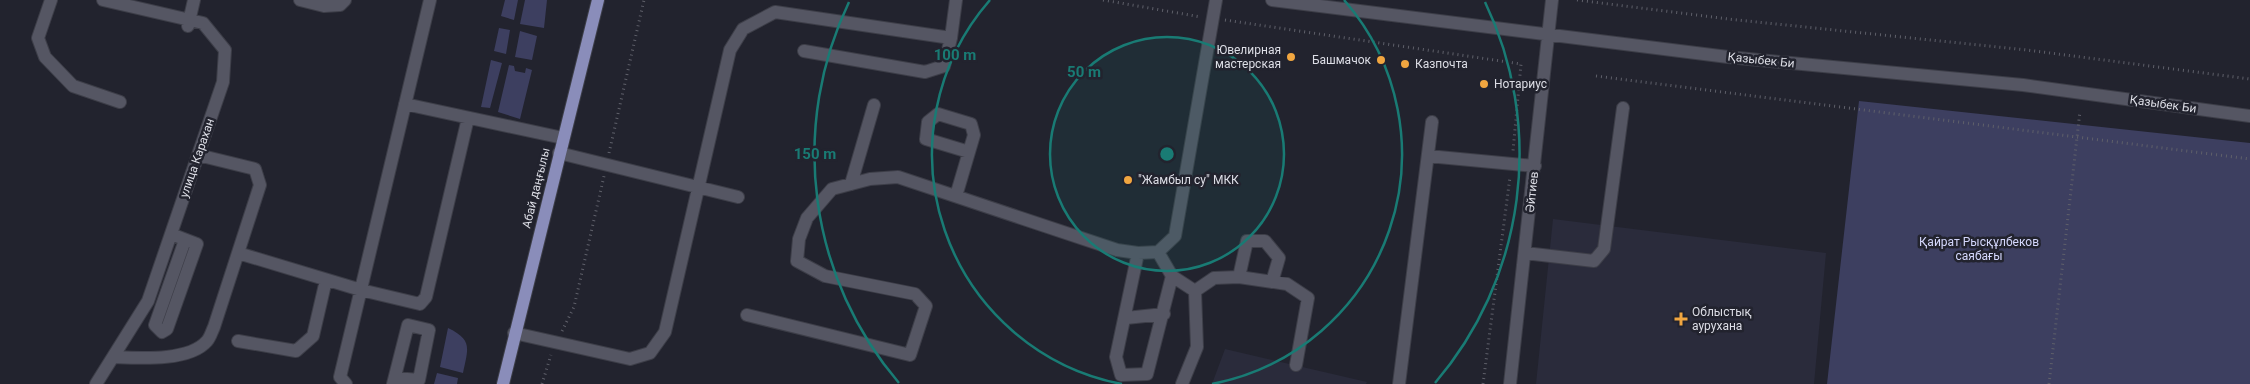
<svg xmlns="http://www.w3.org/2000/svg" width="2250" height="384" font-family="Roboto,sans-serif">
<style>
.built{fill:#2a2b3b}
.green{fill:#3d3f60}
.lines{fill:none;stroke-linecap:round;stroke-linejoin:round}
.minor-casing{stroke:#3d3e48;stroke-width:14}
.major-casing{stroke:#3d3e48;stroke-width:14}
.path{stroke:#5f606a;stroke-width:3;stroke-dasharray:1 4;stroke-linecap:butt}
.minor{stroke:#555663;stroke-width:12}
.major{stroke:#8a8dba;stroke-width:12}
.ring{fill:none;stroke:#197b74;stroke-width:2.5}
.poi-dot{fill:#f1a640;stroke:#22232e;stroke-width:2}
.labels{text-anchor:middle;stroke-width:5;stroke-linejoin:round;paint-order:stroke}
.poi-label{font-size:12px;fill:#dddee6;stroke:#22232e;text-anchor:start}
.street-label{font-size:12px;fill:#dddee6;stroke:#22232e}
.park-label{font-size:12px;fill:#d4d7fc;stroke:#22232e}
.centre{fill:#197b74;stroke:#22232e;stroke-width:2.5}
.ring-label{font-size:15px;text-anchor:middle;font-weight:bold;fill:#197b74;stroke:#22232e;stroke-width:5;stroke-linejoin:round;paint-order:stroke}
</style>
<rect width="100%" height="100%" fill="#22232e"/>
<path class="built" d="M1553 219 1826 253 1814 384H1536Z
M1225 349 1367 382 1366 384H1212Z"/>
<path class="green" d="M505 0H518L514 20 501 16Z
M525 0H547L544 28 520 24Z
M499 28 510 30 506 54 494 51Z
M520 31 537 36 532 60 515 57Z
M491 60 502 63 490 108 481 107Z
M509 65 514 66 515 71 525 73 526 68 532 70 520 119 498 112Z
M1859 101 2250 143V384H1827Z
M448 328C473 340 468 348 463 373L440 367Z
M437 373 458 378 457 384H434Z"/>
<g class="lines">
<defs>
<path id="minor" d="M51 0 38 38 45 57 73 86 120 102
M300 0 324 6 340 5 345 0
M1272 0 1728 57 2023 85 2250 116
M188 26 194 0
M804 51 925 72 944 66 951 38 956 0
M405 104 563 138
M559 153 738 197
M1428 156 1535 166
M851 184 874 105
M956 196 974 135 971 124 938 114 928 122 926 139 969 152
M171 234 197 244 167 329 162 332 155 325 185 240
M1158 252 1172 276 1195 291
M238 253 361 290 420 304 426 297 468 118
M1138 253 1116 357 1121 375 1147 374 1172 276
M1525 253 1594 261 1604 249 1623 108
M1239 277 1247 241H1265L1279 258 1272 282
M747 315 910 355 926 306 915 294 825 276 797 261 799 239 807 218 832 189 870 179 898 177 1117 250 1138 253 1158 252 1175 236 1216 0
M1126 318 1164 314
M514 333 630 359 650 353 665 332 730 50 743 29 775 12 951 38
M238 341 296 351 313 336 326 280
M113 357C138 358 189 362 207 341 210 338 212 331 214 327L260 185 255 169 198 155
M96 384 148 301 223 82 225 50 203 23 103 0
M346 384 340 377 430 0
M393 384 408 325 429 330 419 380 395 378
M1182 384 1197 347 1195 291 1214 278 1239 277 1287 284 1308 298 1296 365
M1399 384 1432 122
M1510 384 1552 0"/>
<path id="major" d="M503 384 598 0"/>
</defs>
<use href="#minor" class="minor-casing"/>
<use href="#major" class="major-casing"/>
<path class="path" d="M1103 0 1201 17
M1577 0 1728 19 2027 50 2250 79
M1225 20 1521 64 1513 151
M1596 76 2250 159
M609 153 644 0
M562 331 574 307 604 176
M542 384 551 355
M1483 384 1510 177
M2049 384 2080 111"/>
<use href="#minor" class="minor"/>
<use href="#major" class="major"/>
</g>
<circle cx="1167" cy="154" r="117" fill="#197b74" fill-opacity=".12"/>
<g class="ring">
<circle cx="1167" cy="154" r="117"/>
<path d="M1122 384A234 234 0 0 1 990 0M1344 0A234 234 0 0 1 1212 384"/>
<path d="M899 383A352 352 0 0 1 849 2M1485 2A352 352 0 0 1 1435 383"/>
</g>
<g class="poi-dot">
<circle cx="1291" cy="57" r="5"/>
<circle cx="1381" cy="60" r="5"/>
<circle cx="1405" cy="64" r="5"/>
<circle cx="1484" cy="84" r="5"/>
<circle cx="1128" cy="180" r="5"/>
<path d="M1678.5 311.5h5v5h5v5h-5v5h-5v-5h-5v-5h5z"/>
</g>
<g class="labels">
<g class="poi-label">
<text x="1281" y="54" text-anchor="end">Ювелирная<tspan x="1281" dy="14">мастерская</tspan></text>
<text x="1371" y="64" text-anchor="end">Башмачок</text>
<text x="1415" y="68">Казпочта</text>
<text x="1494" y="88">Нотариус</text>
<text x="1138" y="184">"Жамбыл су" МКК</text>
<text x="1692" y="316">Облыстық<tspan x="1692" dy="14">аурухана</tspan></text>
</g>
<g class="street-label">
<text transform="translate(1761 60) rotate(6)" y="4">Қазыбек Би</text>
<text transform="translate(2163 104) rotate(8)" y="4">Қазыбек Би</text>
<text transform="translate(197 158) rotate(-71)" y="4">улица Карахан</text>
<text transform="translate(536 188) rotate(-76)" y="4">Абай даңғылы</text>
<text transform="translate(1532 192) rotate(-84)" y="4">Әйтиев</text>
</g>
<g class="park-label">
<text x="1979" y="246">Қайрат Рысқұлбеков<tspan x="1979" dy="14">саябағы</tspan></text>
</g>
</g>
<circle cx="1167" cy="154" r="8" class="centre"/>
<g class="ring-label">
<text x="955" y="60">100 m</text>
<text x="1084" y="77">50 m</text>
<text x="815" y="159">150 m</text>
</g>
</svg>
